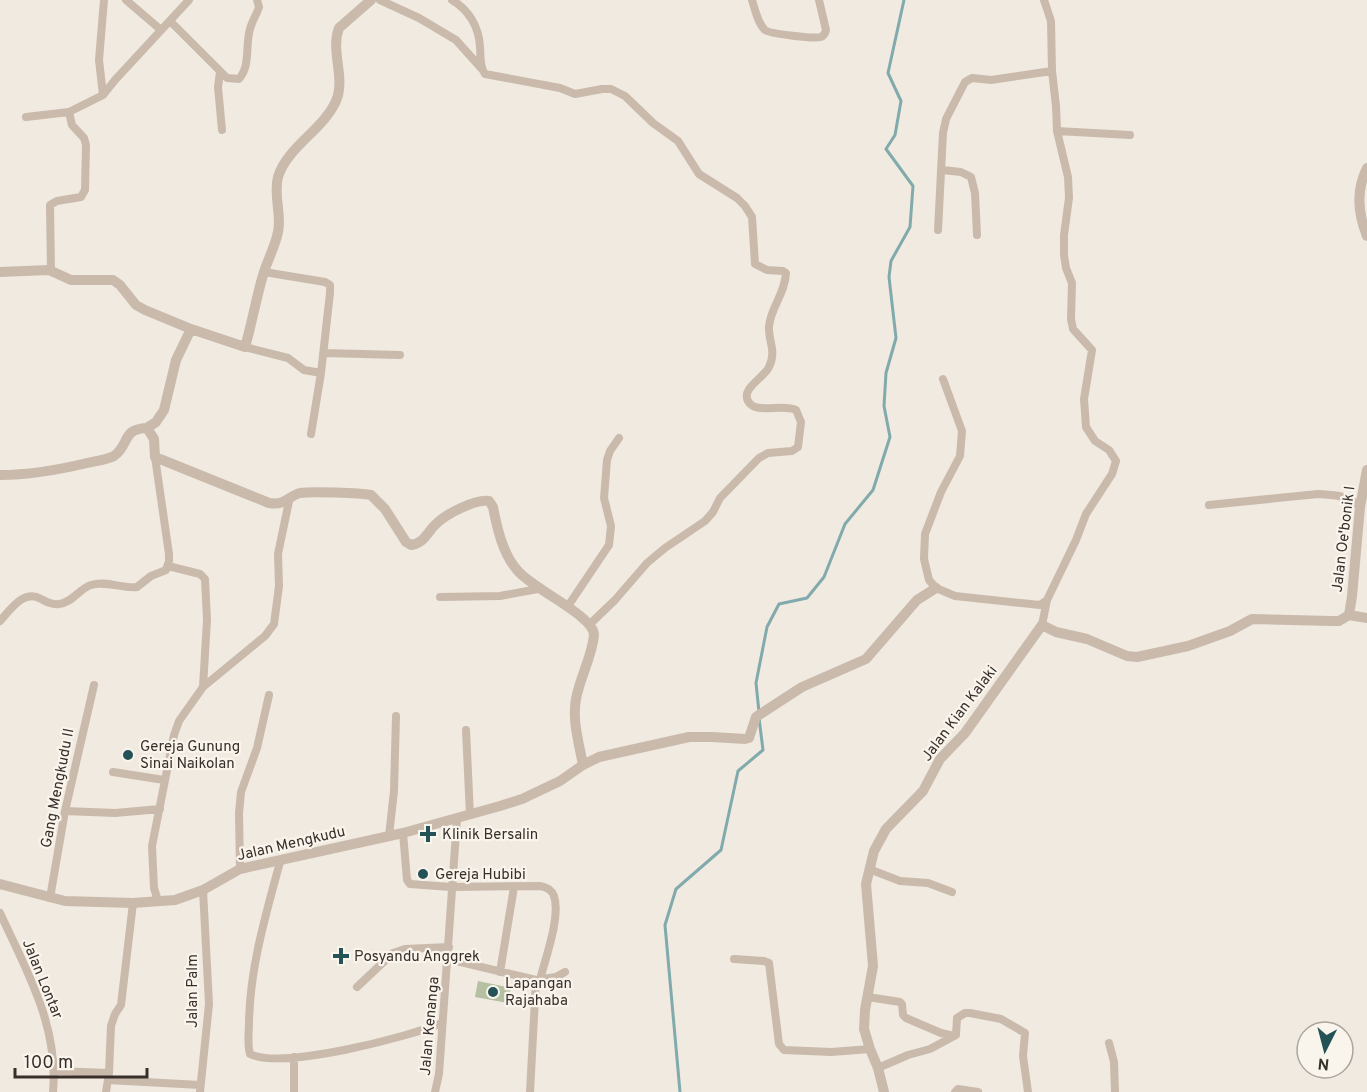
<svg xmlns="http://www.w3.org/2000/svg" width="1367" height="1092" font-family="Overpass,sans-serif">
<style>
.green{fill:#b4c0a1}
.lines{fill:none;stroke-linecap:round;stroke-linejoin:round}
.stream{stroke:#81aaad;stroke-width:3}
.minor{stroke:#c9baac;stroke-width:8}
.tertiary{stroke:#c9baac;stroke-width:10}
.poi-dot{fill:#235257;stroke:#f9f4ec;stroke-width:2}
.labels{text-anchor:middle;stroke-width:4.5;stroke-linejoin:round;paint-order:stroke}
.street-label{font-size:15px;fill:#382f2b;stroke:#f9f4ec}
.poi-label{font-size:15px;fill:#382f2b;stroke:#f9f4ec;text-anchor:start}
</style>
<rect width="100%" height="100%" fill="#f1eae0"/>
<path class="green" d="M478 981 511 988 508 1003 475 997Z"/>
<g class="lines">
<path class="stream" d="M759 712 756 683 767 627 779 604 807 598 824 577 845 524 873 490 890 437 884 406 886 373 896 338 889 277 891 261 910 227 913 186 886 149 895 135 901 101 888 73 904 0
M680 1092 665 925 676 889 721 850 738 771 763 750 759 718"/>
<path class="minor" d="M126 0 161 30
M380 0 419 18 456 40 481 68
M452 0C469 10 479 27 480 47 481 56 479 66 485 74L560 88 575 94 602 89H611L625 96 653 123 678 141 699 174 737 198 745 206 752 217 755 264 767 270 783 271 786 273C785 294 771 307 769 326 768 341 777 351 769 367 765 377 741 388 748 401 755 415 783 403 796 410L801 422 798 447 792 451 768 453 759 458 720 498 713 512 705 521 665 548 647 563 615 600 590 624
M752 0C755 9 758 24 765 30 770 34 815 39 821 37 825 35 825 33 826 30L819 0
M170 21 227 78 239 79C251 65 245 45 250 29 252 21 257 14 259 7L257 0
M220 72 218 87 222 130
M103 95 99 60 104 0
M26 117 69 112
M1057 131 1130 135
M942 170 961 172 971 177 975 193 977 235
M938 230 943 133 946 119 965 82 972 78 991 80 1052 71
M51 271 50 205 57 201 81 197 85 190 86 145 84 138 72 125 69 112 103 95 115 80 189 0
M245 347 288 358 304 370 321 373 330 293V285L325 282 264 272
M324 353 400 355
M943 379 962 431 960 456 941 492 925 534 924 559 929 580 936 588 955 596 1040 605 1047 600
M311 434 321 373
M1209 505 1318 494C1333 495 1350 495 1360 507
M168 566 200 574 205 579 207 620 203 687
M440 597 500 596 538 589
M568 606 609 545 611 526 604 498 607 460 610 451 619 438
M0 621C11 609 24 589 41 599 47 602 52 605 59 604 72 603 79 589 91 585 106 580 122 589 137 587L151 576 166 570 169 561V554L155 457
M1042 625 1047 600 1076 540 1086 514 1112 474 1116 461 1109 450 1095 441 1086 427 1084 399 1092 350 1073 329 1071 319 1072 283 1066 268 1064 255V235L1069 198 1068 177 1057 131 1056 106 1052 71 1051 21 1044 0
M466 730 470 815
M113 772 164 780
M65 811 115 813 160 809
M403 833 407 880 410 884 451 887 540 886C546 887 552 890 554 896 561 917 545 959 540 980
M389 836 394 791 396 716
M280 862C266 914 250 967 249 1022 249 1032 247 1044 250 1054 282 1070 408 1037 442 1023
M240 869 239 813 241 792 257 748 269 695
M869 869 900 881 928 883 952 892
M50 898 65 811 94 685
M158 901 154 888 152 846 174 735 179 721 203 687 265 636 274 624 279 586 278 554 289 501
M0 913C27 971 59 1027 53 1092
M448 959 536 980 556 977 565 972
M734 959 764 961 769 963 779 1044 784 1050 831 1052 870 1049
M500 972 514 887
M357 987 393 953 405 949 449 947
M868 997 900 1002 902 1004 903 1015 906 1018 941 1033 954 1036
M1109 1043 1114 1062 1115 1092
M294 1057V1092
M878 1068 908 1055 930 1049 956 1035 957 1018 965 1013H970L1001 1019 1025 1033 1023 1056 1028 1092
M55 1071 109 1073 106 1092
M109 1073 111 1026 115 1014 121 1005 133 903
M108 1080 200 1085
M200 1092 209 1004 203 890
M435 1092 439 1074 457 819
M530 1092 536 980
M955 1092 958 1089 978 1092"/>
<path class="tertiary" d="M1367 168C1356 190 1358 214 1367 236
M0 272 49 270 71 280H113L120 285 136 305 145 310 191 329 245 347C252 323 256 299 263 275 267 261 275 247 278 232 282 214 273 195 278 177 287 147 323 130 336 101 346 78 330 51 339 28L371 0
M147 428 156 422 164 410 176 360 191 329
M0 475C30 475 58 470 87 463 95 461 106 460 114 456 130 445 121 429 147 428L154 439 155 457 269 503C286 506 288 496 300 493 311 491 360 493 371 495L385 509 406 542 411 545C425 543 427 532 436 524 446 514 475 499 489 501L493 507C497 528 503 555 518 571 533 589 594 616 594 635 592 657 580 677 576 699 572 721 579 743 583 765L560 781 522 799 500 806 403 833 240 869 203 890 175 900 133 903 65 901 0 884
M1349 615 1367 618
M583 765 599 757 689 737H712L745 739 749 738 756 717 802 687 866 659 917 600 936 588
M884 1092 878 1068 870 1049 864 1029 865 1010 873 966 866 884 874 851 886 829 923 791 940 759 965 733 1042 625 1056 632 1087 639 1127 656 1137 657 1188 646 1230 631 1252 619 1332 621H1339L1349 615 1352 596 1360 507 1367 470"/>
</g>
<g class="poi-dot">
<circle cx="128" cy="755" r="6"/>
<path d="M425 825h6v6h6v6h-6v6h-6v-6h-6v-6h6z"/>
<circle cx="423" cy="874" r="6"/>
<path d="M338 947h6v6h6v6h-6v6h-6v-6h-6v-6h6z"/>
<circle cx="493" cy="992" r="6"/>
</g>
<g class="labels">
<g class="street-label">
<text transform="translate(1343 539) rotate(-83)" y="5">Jalan Oe'bonik I</text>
<text transform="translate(959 713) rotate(-53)" y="5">Jalan Kian Kalaki</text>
<text transform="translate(57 788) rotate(-79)" y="5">Gang Mengkudu II</text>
<text transform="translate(291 843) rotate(-13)" y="5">Jalan Mengkudu</text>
<text transform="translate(43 979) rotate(68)" y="5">Jalan Lontar</text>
<text transform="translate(192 991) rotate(-90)" y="5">Jalan Palm</text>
<text transform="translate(429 1026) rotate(-85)" y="5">Jalan Kenanga</text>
</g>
<g class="poi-label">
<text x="140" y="751">Gereja Gunung<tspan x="140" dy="17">Sinai Naikolan</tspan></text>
<text x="442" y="839">Klinik Bersalin</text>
<text x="435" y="879">Gereja Hubibi</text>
<text x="354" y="961">Posyandu Anggrek</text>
<text x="505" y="988">Lapangan<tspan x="505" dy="17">Rajahaba</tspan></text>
</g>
</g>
<g transform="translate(1325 1050) rotate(186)"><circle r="28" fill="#f9f4ec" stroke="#aca59f" stroke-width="1.5"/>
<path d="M0-4.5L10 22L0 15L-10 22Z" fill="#235257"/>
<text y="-9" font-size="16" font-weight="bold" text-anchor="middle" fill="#382f2b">N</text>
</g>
<path d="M15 1068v9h132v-9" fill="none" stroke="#382f2b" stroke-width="3"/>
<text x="24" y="1068" font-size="18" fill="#382f2b" stroke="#f9f4ec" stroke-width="4.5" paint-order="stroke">100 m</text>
</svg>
